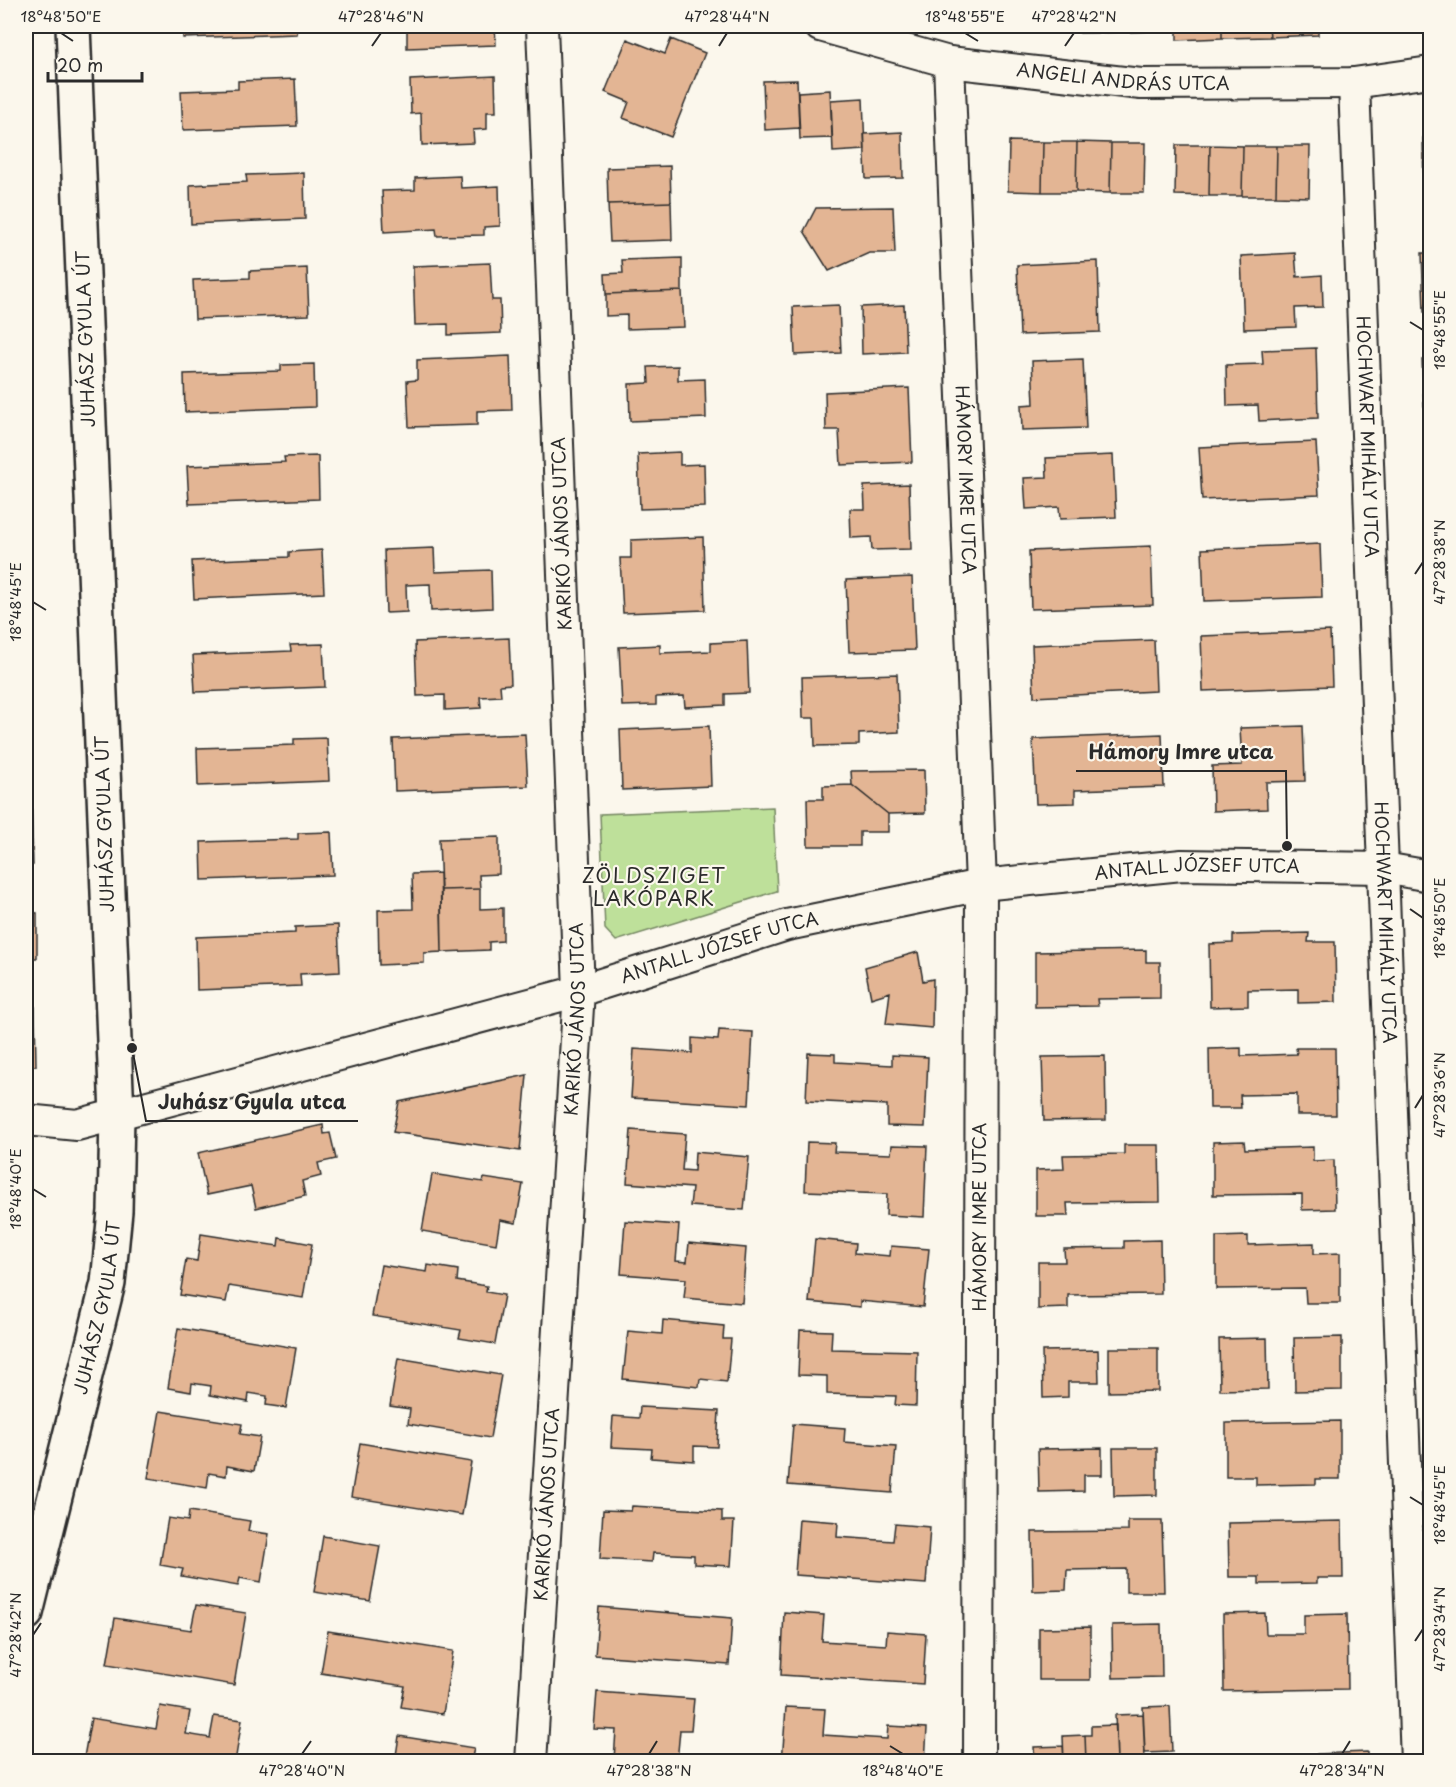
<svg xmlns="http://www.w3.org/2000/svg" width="1456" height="1787" font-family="'Playpen Sans',sans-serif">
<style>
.green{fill:#bee09a;stroke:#748662;stroke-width:1.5}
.building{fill:#e3b594;stroke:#2b2b2b;stroke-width:1.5}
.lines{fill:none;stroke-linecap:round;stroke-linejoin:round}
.minor-casing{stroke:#2b2b2b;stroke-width:34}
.tertiary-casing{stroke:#2b2b2b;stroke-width:38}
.minor{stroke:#fbf7ec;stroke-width:30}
.tertiary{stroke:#fbf7ec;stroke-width:33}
.ticks{fill:none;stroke:#2b2b2b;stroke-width:2}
.labels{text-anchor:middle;stroke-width:4.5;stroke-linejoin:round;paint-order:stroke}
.street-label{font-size:18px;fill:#2b2b2b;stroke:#fbf7ec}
.neighbourhood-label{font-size:20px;letter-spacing:1.5px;fill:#2b2b2b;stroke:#fbf7ec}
.leader{fill:none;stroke:#2b2b2b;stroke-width:2}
.callout-dot{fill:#2b2b2b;stroke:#fbf7ec;stroke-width:2}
.callout-label{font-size:20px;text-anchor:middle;font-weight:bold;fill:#2b2b2b;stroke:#fbf7ec;stroke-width:4.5;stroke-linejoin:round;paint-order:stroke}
.neatline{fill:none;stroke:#2b2b2b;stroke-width:2}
.ticks-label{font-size:15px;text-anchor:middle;fill:#2b2b2b}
</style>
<rect width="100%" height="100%" fill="#fbf7ec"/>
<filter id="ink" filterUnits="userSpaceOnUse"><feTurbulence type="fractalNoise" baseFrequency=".0167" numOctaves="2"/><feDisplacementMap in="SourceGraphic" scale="12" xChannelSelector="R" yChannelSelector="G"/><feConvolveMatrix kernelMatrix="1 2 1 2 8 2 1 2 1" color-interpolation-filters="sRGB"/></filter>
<g filter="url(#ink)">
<path class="green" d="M773 807 777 891 616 941 605 929 600 814Z"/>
<path class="building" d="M182 26H297V34L183 38Z
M407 26H495L496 45 407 48Z
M1080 26H1131V32L1080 33Z
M1131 26H1177V30L1131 32Z
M1177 26H1222V38L1177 40Z
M1222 26H1269L1270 37 1222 38Z
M1269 26H1318V35L1270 37Z
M1318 26H1374V27L1318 29Z
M627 39 665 54 671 39 705 53 671 137 623 118 629 102 605 92Z
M495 76 496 112H487V129L473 130 474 143 422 145 421 113 411 114 410 80Z
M295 79 297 126 183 130 181 91 238 89V81Z
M797 80 799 128 765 130 763 81Z
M830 90 832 138 800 139 798 92Z
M863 98 865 150 833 152 831 100Z
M902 132 903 178 866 179 864 134Z
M1423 138H1430V194H1424Z
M1009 141 1043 142 1042 192 1008 191Z
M1043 142H1077L1076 192H1042Z
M1077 142 1111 143 1110 193 1076 192Z
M1111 143H1145L1144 193H1110Z
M1176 145H1210L1209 196 1175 195Z
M1210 145 1243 146 1242 196H1209Z
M1243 146H1277L1276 196H1242Z
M1277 146H1310L1309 197 1276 196Z
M670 166 671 202 608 204 607 168Z
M304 173 305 219 191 224 190 185 247 182 246 175Z
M460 176 461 188 499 186 500 226 484 227V235L437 236 436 229 384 232 382 191 415 190V178Z
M671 202 672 240 610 242 608 204Z
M893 207 895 253H869L829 271 804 231 816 208Z
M1295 253 1297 277 1322 275 1323 307 1295 308 1296 327 1244 329 1241 256Z
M1422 253H1430V312H1424Z
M682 258V291L606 294 605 274 623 273 622 260Z
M1098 261 1100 332 1020 335 1017 265Z
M490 263 492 300H500L501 333 448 335V324L415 325 413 266Z
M307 268 309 315 195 319 193 280 250 278V271Z
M682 291 684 327 627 329V315L606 316V294Z
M839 305 841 353 795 355 793 307Z
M904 305 906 352 862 354 861 307Z
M1316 348 1318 418 1259 421 1258 405 1227 406 1226 365 1263 364 1262 350Z
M510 356 512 410 477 411V425L409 427 407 381 417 380V360Z
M1083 359 1086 428 1022 430 1021 405 1034 404 1032 361Z
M1430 359V406H1424L1422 360Z
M314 364 315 407 185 412 184 374 281 371V365Z
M678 366V380L705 379 706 418 630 421 629 384 649 383 648 367Z
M909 388 912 462 841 465 839 430H826L825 392Z
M1316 442 1319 495 1202 500 1199 447Z
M680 452V465L704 464 705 507 640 509 638 454Z
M1113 455 1116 517 1060 519 1059 507 1026 509 1024 478 1047 477 1046 458Z
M318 456 319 499 189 504 187 466 285 462 284 457Z
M909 484 911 549 872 550 871 537 851 538 850 509H865L864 486Z
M26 530H29L30 567H26Z
M703 537 705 610 623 613 620 558H631V540Z
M1320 544 1322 597 1204 601 1202 549Z
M1151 546 1153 605 1031 609 1029 551Z
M434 548 435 572 491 570 492 608 431 611 430 584 406 585 407 612 386 613 384 550Z
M322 550 324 593 194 599 192 561 289 557V552Z
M912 577 915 650 849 652 846 580Z
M26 612 27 674H26Z
M1330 631 1332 686 1203 691 1201 636Z
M509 638 511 684 500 685 501 696 480 697 481 708 445 710V695L417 696 415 642Z
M1154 640 1156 691 1034 697 1032 645Z
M747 641 749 693 725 694V705L685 707 684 696 656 697V705L622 706 619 647 660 645V653L711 651V643Z
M323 644 325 687 195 692 193 655 291 651 290 645Z
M897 674 899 732 859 734V745L815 746 814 718H803L802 677Z
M709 726 711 786 622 790 620 730Z
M1303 726 1305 781 1266 782 1267 809 1213 811 1212 766 1242 765 1240 728Z
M26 727H28L30 766H26Z
M525 734 528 786 395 791 393 739Z
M1162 734 1164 787 1075 790V803L1036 804 1033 739Z
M327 738 329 781 198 786 197 748 294 745V739Z
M924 770 925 813 888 814 852 785 851 771Z
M852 785 888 814V832H860V846H808L807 799H823V786Z
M26 793H31L33 865H26Z
M331 832 333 875 202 880 201 842 298 839V833Z
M499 837V874L479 875 480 889 441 890 439 839Z
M440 873 442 952 424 953V963L379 965 378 910 413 909 412 874Z
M480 889V909L503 908V941L489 942V950L442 952 441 890Z
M26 912 37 913V958H26Z
M338 925 340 972 300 974 301 986 197 990 196 937 295 933V927Z
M1309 933 1308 942H1335L1336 1002 1298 1003V989L1248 990V1006L1210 1007 1209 944 1233 943V935Z
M1146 950V962H1160V998L1097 999 1098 1006 1035 1007V952Z
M918 952 923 981 933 979 932 1028 886 1024 890 992 871 998 865 967Z
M26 1007H35L36 1066H26Z
M719 1030 753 1032 749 1105 631 1098 634 1049 692 1053V1038L718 1040Z
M1241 1048V1056L1297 1054 1296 1048H1335L1336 1115H1297V1094L1240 1095 1241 1108H1210L1209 1049Z
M808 1053 835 1054V1062L892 1065V1055L928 1057 925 1127 887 1126V1105L806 1101Z
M1105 1056 1106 1120 1044 1121 1042 1057Z
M527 1075 520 1151 393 1132 399 1102Z
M323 1125 324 1134 330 1133 336 1159 318 1163 321 1176 302 1181 305 1196 256 1208 251 1186 207 1195 198 1153Z
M631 1130 685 1134 682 1170 694 1171 695 1152 749 1157 744 1210 690 1206 692 1188 627 1183Z
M1244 1141 1245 1149 1313 1147V1161L1334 1160 1335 1209 1302 1210V1194L1213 1195V1142Z
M807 1142 835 1143 834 1152 891 1154 892 1145 927 1146 924 1217 886 1215 887 1194 805 1191Z
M1124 1145H1159L1160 1202 1067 1203 1068 1216H1036V1170L1064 1169 1063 1155 1124 1154Z
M432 1174 483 1182 484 1178 523 1184 516 1223 500 1220 496 1244 422 1231Z
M625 1221 679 1225 676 1261 687 1262 689 1243 746 1248 742 1303 684 1298 686 1279 621 1274Z
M201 1234 278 1246 279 1238 312 1244 303 1298 229 1286 226 1302 180 1295 186 1259 197 1261Z
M1248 1236V1245L1314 1243V1254L1340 1253V1303H1306L1305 1288 1216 1289V1237Z
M815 1239 856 1243 855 1253 890 1256 891 1246 929 1249 923 1307 860 1301V1307L809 1302Z
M1160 1240 1161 1294 1068 1295V1308L1038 1309V1262H1065L1064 1249 1124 1248V1241Z
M381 1265 427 1272 428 1265 458 1270 457 1281 487 1286 486 1292 504 1295 495 1344 459 1338 461 1330 372 1316Z
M663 1320 724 1326 723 1339H731L727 1382 700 1379 699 1387 623 1379 628 1331 662 1334Z
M178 1328 296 1348 286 1408 266 1405 267 1396 249 1393 248 1402 210 1395 211 1386 192 1383 191 1392 168 1388Z
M800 1330 832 1331 831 1349 917 1351 916 1406 895 1405 896 1396 827 1394V1376L798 1375Z
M1342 1337V1390L1295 1391 1294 1338Z
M1267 1338 1268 1389 1220 1390 1219 1339Z
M1109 1348H1158V1391L1109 1392Z
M1098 1350 1099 1382H1068V1397L1043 1398 1042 1351Z
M398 1358 501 1375 490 1438 408 1424 410 1409 390 1406Z
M640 1407 719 1411 717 1447 694 1446V1461L651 1458 652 1449 611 1447 613 1416 639 1418Z
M160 1411 242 1424 240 1434 260 1437 254 1471 227 1466 226 1476 209 1473 207 1488 148 1478Z
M1340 1421V1479H1316V1484L1256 1485V1477H1226V1423Z
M793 1424 845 1428 844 1442 896 1446 892 1493 788 1485Z
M360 1443 471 1462 462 1515 351 1497Z
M1102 1448V1475H1084V1491L1039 1492 1038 1449Z
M1113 1448H1157V1495L1114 1496Z
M632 1506 722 1511V1521H734L731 1566 694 1564V1555L653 1553 652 1562 600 1559 603 1510 631 1511Z
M189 1511 250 1521 248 1531 269 1534 261 1582 240 1578 238 1586 181 1576 183 1569 160 1565 168 1518 188 1521Z
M799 1519 838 1522 837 1537 893 1541 895 1524 930 1527 926 1584 795 1575Z
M1128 1521H1162L1164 1592H1126V1569L1067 1570 1066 1590 1033 1591 1032 1532 1128 1531Z
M1342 1521 1343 1578H1317V1583L1259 1584V1577H1229L1228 1523Z
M323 1536 380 1546 370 1601 314 1592Z
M196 1605 246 1613 234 1685 107 1664 115 1618 191 1630Z
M599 1607 732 1618 729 1665 595 1655Z
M784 1612 824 1615 822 1641 886 1645 887 1631 926 1634 923 1684 781 1675Z
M1265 1613 1266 1634H1304V1615L1347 1614 1348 1689 1224 1691 1223 1614Z
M1161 1624 1162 1677 1113 1678 1112 1625Z
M1090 1627V1680H1039V1628Z
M328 1631 453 1651 443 1714 401 1707 405 1686 321 1673Z
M597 1692 694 1699 691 1730H680L677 1762 614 1760 616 1730 594 1729Z
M160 1706 190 1711 186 1734 210 1738 214 1716 242 1720 235 1762H110L84 1757 91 1718 156 1729Z
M1170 1706 1172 1752 1145 1753 1143 1707Z
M786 1707 825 1709 823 1735 887 1739 888 1726 927 1728 925 1762H782Z
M1143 1714 1145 1761H1117L1115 1715Z
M1116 1725 1117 1762H1086L1085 1735H1091V1726Z
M1085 1735 1086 1762H1064L1063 1736Z
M399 1736 474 1748 471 1762H395Z
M1063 1746 1064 1762H1035L1034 1747Z
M1367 1752V1762H1316L1317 1754Z"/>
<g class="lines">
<defs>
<g id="minor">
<path id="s1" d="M820 26 949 62 1141 84 1354 83 1430 72"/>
<path id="s2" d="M949 62 981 885 979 1762"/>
<path id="s3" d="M1354 83 1416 1762"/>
<path id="s4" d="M26 1120 77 1125 579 991 787 925 981 885 1182 865 1384 868 1430 876"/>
<path id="s5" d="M531 1762 579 991 542 26"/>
</g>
<g id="tertiary">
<path id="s6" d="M26 1613 108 1283 115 1211 117 1115 73 26"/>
</g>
</defs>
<use href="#minor" class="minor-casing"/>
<use href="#tertiary" class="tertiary-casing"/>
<use href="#minor" class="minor"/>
<use href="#tertiary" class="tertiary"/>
</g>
</g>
<path class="ticks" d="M61 33 73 41M965 33 978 41M372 46 381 33M719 46 727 33M1065 46 1074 33M1410 322 1423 330M1415 574 1423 562M33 602 46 610M1410 909 1423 918M1415 1108 1423 1095M33 1189 46 1197M1410 1497 1423 1505M33 1635 41 1623M1415 1641 1423 1629M890 1746 903 1754M302 1754 311 1741M649 1754 657 1741M1342 1754 1350 1741"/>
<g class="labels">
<g class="street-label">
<text dy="6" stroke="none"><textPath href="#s1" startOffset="309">ANGELI ANDRÁS UTCA</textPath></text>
<text transform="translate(86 339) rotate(-92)" y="6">JUHÁSZ GYULA ÚT</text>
<text dy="6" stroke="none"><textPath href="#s3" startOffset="354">HOCHWART MIHÁLY UTCA</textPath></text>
<text dy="6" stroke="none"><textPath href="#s2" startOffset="418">HÁMORY IMRE UTCA</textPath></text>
<text transform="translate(562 534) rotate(-92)" y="6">KARIKÓ JÁNOS UTCA</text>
<text transform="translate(105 824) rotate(-92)" y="6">JUHÁSZ GYULA ÚT</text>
<text dy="6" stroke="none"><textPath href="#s4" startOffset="1204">ANTALL JÓZSEF UTCA</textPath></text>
<text dy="6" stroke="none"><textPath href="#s3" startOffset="840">HOCHWART MIHÁLY UTCA</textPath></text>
<text dy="6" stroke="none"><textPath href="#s4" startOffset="718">ANTALL JÓZSEF UTCA</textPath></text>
<text dy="6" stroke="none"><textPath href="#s5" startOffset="744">KARIKÓ JÁNOS UTCA</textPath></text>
<text transform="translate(980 1217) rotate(-90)" y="6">HÁMORY IMRE UTCA</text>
<text dy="6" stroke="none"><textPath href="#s6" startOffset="314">JUHÁSZ GYULA ÚT</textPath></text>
<text dy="6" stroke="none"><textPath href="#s5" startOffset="258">KARIKÓ JÁNOS UTCA</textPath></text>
</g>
<g class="neighbourhood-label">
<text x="654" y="883">ZÖLDSZIGET<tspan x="654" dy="23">LAKÓPARK</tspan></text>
</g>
</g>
<path class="leader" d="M1287 846L1286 771H1076M132 1048L146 1121H358"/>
<g class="callout-dot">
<circle cx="1287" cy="846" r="6"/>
<circle cx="132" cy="1048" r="6"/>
</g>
<g class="callout-label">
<text x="1181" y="759">Hámory Imre utca</text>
<text x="252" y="1109">Juhász Gyula utca</text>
</g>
<rect width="1456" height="1787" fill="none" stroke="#fbf7ec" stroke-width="66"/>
<path d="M48 72v9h94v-9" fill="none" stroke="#2b2b2b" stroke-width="3"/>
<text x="57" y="72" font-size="18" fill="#2b2b2b" stroke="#fbf7ec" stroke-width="4.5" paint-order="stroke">20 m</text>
<rect x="33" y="33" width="1390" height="1721" class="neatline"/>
<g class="ticks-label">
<text x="61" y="22">18°48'50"E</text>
<text x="381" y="22">47°28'46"N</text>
<text x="727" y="22">47°28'44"N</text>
<text x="965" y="22">18°48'55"E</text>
<text x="1074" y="22">47°28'42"N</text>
<text transform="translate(1440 330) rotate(-90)" y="5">18°48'55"E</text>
<text transform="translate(1440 562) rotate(-90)" y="5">47°28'38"N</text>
<text transform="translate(16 602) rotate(-90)" y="5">18°48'45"E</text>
<text transform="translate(1440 918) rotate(-90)" y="5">18°48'50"E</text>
<text transform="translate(1440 1095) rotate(-90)" y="5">47°28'36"N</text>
<text transform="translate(16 1189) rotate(-90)" y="5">18°48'40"E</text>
<text transform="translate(1440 1505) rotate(-90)" y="5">18°48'45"E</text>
<text transform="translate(1440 1629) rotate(-90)" y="5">47°28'34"N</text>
<text transform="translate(16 1635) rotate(-90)" y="5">47°28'42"N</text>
<text x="302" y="1776">47°28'40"N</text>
<text x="649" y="1776">47°28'38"N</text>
<text x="903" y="1776">18°48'40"E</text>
<text x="1342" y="1776">47°28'34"N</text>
</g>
</svg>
